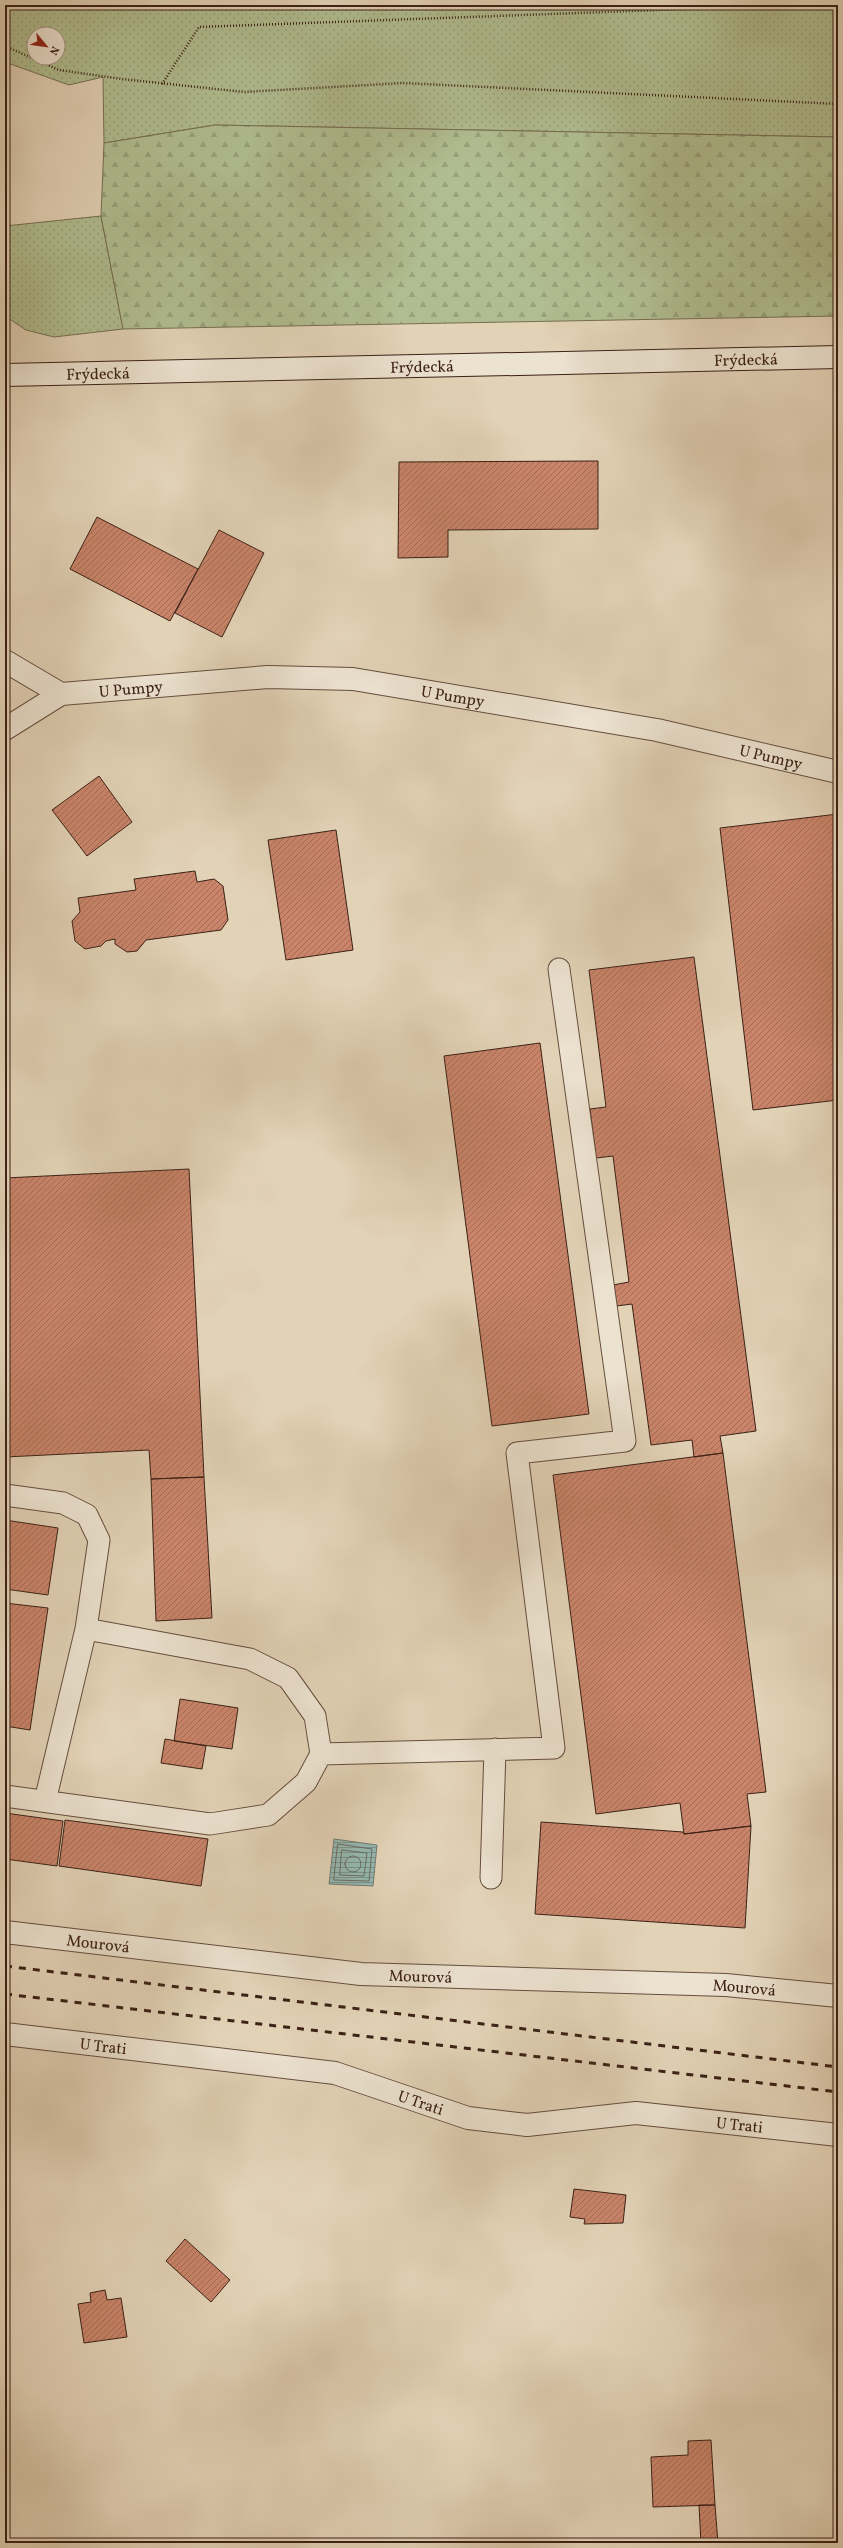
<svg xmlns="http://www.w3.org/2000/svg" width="843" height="2548" font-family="Vollkorn,serif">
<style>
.grass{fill:url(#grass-dots);stroke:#766f53;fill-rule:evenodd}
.forest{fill:url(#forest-firs);stroke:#766f53}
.water{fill:url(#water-rules);stroke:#717b72}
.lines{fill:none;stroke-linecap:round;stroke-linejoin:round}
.shore{stroke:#686c63;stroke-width:1}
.building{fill:url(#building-hatch);stroke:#3c2116}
.lane-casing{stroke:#664d3e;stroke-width:23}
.street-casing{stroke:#664d3e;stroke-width:24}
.secondary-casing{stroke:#3c2116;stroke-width:24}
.path{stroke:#3c2116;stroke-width:2.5;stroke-dasharray:1 2;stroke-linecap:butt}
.lane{stroke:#ece2d0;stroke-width:21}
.street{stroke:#ece2d0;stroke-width:22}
.secondary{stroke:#ece2d0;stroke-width:22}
.rail{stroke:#3c2116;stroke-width:3;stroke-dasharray:7 7;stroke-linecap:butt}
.labels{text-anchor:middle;stroke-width:3.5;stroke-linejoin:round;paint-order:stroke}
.street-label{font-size:16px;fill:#3c2116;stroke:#ece2d0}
</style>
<defs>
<pattern id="grass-dots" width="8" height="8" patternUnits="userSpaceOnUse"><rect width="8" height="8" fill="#b0bd90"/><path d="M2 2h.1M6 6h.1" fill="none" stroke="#98a27b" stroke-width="1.8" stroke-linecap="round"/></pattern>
<pattern id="forest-firs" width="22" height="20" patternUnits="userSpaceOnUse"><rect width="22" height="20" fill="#b0bd90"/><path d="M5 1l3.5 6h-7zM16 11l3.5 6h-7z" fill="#98a27b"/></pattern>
<pattern id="water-rules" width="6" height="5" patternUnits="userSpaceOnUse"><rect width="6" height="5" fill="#95b7b0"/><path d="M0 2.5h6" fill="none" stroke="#7b948e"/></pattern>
<pattern id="building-hatch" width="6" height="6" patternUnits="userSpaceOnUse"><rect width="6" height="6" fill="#c9846a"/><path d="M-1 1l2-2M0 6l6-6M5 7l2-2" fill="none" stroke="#a46c56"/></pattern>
</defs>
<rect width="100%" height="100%" fill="#e2d2b6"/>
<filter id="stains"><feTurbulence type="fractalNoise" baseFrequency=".005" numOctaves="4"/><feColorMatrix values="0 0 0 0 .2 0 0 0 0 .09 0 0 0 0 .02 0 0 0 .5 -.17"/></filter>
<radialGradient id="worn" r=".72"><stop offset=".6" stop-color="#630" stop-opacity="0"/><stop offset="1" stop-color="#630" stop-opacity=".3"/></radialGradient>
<path class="grass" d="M5 5H838V137L215 125 104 143 103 77 69 85 5 62ZM34 34H58V58H34Z
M101 216 123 329 54 337 26 330 5 316V226Z"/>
<path class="forest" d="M215 125 838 137V316L123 329 101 216 104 143Z"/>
<path class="water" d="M334 1839 377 1845 373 1886 329 1884Z"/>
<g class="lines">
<path class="shore" d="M338 1844 372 1849 369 1881 334 1880Z
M342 1850 367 1853 364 1876 340 1875Z
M345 1864a8 8 0 1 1 16 0a8 8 0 1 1-16 0Z"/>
</g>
<path class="building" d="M598 461V529L448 530V557L398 558 399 462Z
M97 517 198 569 170 621 70 569Z
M219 530 264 553 222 637 175 613Z
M99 776 132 822 87 856 52 810Z
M838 814V1100L753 1110 720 828Z
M336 830 353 950 286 960 268 840Z
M195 871 197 882 214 879 223 886 228 920 221 930 146 940 137 951 127 952 115 944V939L106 941 101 946 85 949 75 941 72 921 80 912 78 898 136 890 134 879Z
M694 957 756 1431 720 1436 723 1453 694 1457 692 1440 651 1445 632 1304 616 1306 613 1285 629 1282 613 1156 596 1158 590 1109 606 1107 589 970Z
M540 1043 589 1414 492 1426 444 1056Z
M189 1169 204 1477 151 1479 149 1450 5 1457V1178Z
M723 1453 766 1792 747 1794 751 1826 684 1834 680 1803 596 1814 553 1475Z
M204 1477 212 1618 156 1621 151 1479Z
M5 1520 58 1528 48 1595 5 1589Z
M5 1603 48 1608 30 1730 5 1726Z
M180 1699 238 1708 232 1749 174 1741Z
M165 1739 206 1746 202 1769 161 1763Z
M5 1813 63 1821 57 1866 5 1859Z
M65 1820 208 1839 201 1886 59 1866Z
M541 1822 683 1832 684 1834 751 1826 745 1928 535 1914Z
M574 2189 626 2195 623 2223 584 2224 585 2219 570 2217Z
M185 2239 230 2280 211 2302 166 2261Z
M105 2290 107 2300 121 2298 127 2337 84 2343 78 2304 91 2302 90 2293Z
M711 2440 715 2505 653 2507 651 2457 688 2455V2441Z
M699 2505H715L718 2543H701Z"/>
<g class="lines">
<defs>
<path id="lane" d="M5 1495 63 1503 87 1515 99 1540 86 1629
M321 1754 554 1748 517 1453 625 1441 559 969
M5 1796 210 1824 268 1815 306 1782 321 1754 315 1716 288 1678 250 1659 86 1629 45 1801
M491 1878 495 1749"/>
<g id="street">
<path id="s1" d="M5 661 61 694 268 677 353 679 657 730 838 772"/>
<path d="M5 729 61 694"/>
<path id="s2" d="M5 1932 361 1974 726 1985 838 1996"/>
<path id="s3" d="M5 2034 335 2073 468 2118 527 2125 636 2113 838 2135"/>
</g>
<g id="secondary">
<path id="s4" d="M5 375 838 357"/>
</g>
</defs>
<use href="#lane" class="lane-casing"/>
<use href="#street" class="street-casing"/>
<use href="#secondary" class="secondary-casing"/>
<path class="path" d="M5 46 59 70 122 79 244 92 403 83 838 104
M162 84 199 27 793 5"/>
<use href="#lane" class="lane"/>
<use href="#street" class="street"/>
<use href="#secondary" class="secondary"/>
<path class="rail" d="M5 1966 838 2067
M5 1994 838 2092"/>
</g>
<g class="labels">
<g class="street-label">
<text dy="6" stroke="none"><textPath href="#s4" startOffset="741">Frýdecká</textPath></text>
<text dy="6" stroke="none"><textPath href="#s4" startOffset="417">Frýdecká</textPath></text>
<text dy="6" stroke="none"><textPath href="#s4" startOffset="93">Frýdecká</textPath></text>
<text dy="6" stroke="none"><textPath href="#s1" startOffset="135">U Pumpy</textPath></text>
<text dy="6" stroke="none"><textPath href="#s1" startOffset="459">U Pumpy</textPath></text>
<text dy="6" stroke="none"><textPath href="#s1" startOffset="783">U Pumpy</textPath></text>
<text dy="6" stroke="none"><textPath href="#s2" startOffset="94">Mourová</textPath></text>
<text dy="6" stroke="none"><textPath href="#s2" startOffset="418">Mourová</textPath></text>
<text dy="6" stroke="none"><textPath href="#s2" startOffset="742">Mourová</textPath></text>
<text dy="6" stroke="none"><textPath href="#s3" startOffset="99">U Trati</textPath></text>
<text dy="6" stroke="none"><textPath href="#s3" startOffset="423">U Trati</textPath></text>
<text dy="6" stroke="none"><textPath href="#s3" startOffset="746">U Trati</textPath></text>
</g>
</g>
<rect width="843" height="2548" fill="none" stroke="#e2d2b6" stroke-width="20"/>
<rect x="6" y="6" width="831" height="2536" fill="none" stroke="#3c2116" stroke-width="2"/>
<rect x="10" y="10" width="823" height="2528" fill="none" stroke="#3c2116"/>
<g transform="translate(46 46) rotate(119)"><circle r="19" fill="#ece2d0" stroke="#a69586"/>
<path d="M0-3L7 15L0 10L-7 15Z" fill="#8f2418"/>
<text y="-6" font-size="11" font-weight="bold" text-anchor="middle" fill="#3c2116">N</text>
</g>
<rect width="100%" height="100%" filter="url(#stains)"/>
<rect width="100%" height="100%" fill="url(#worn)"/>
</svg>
